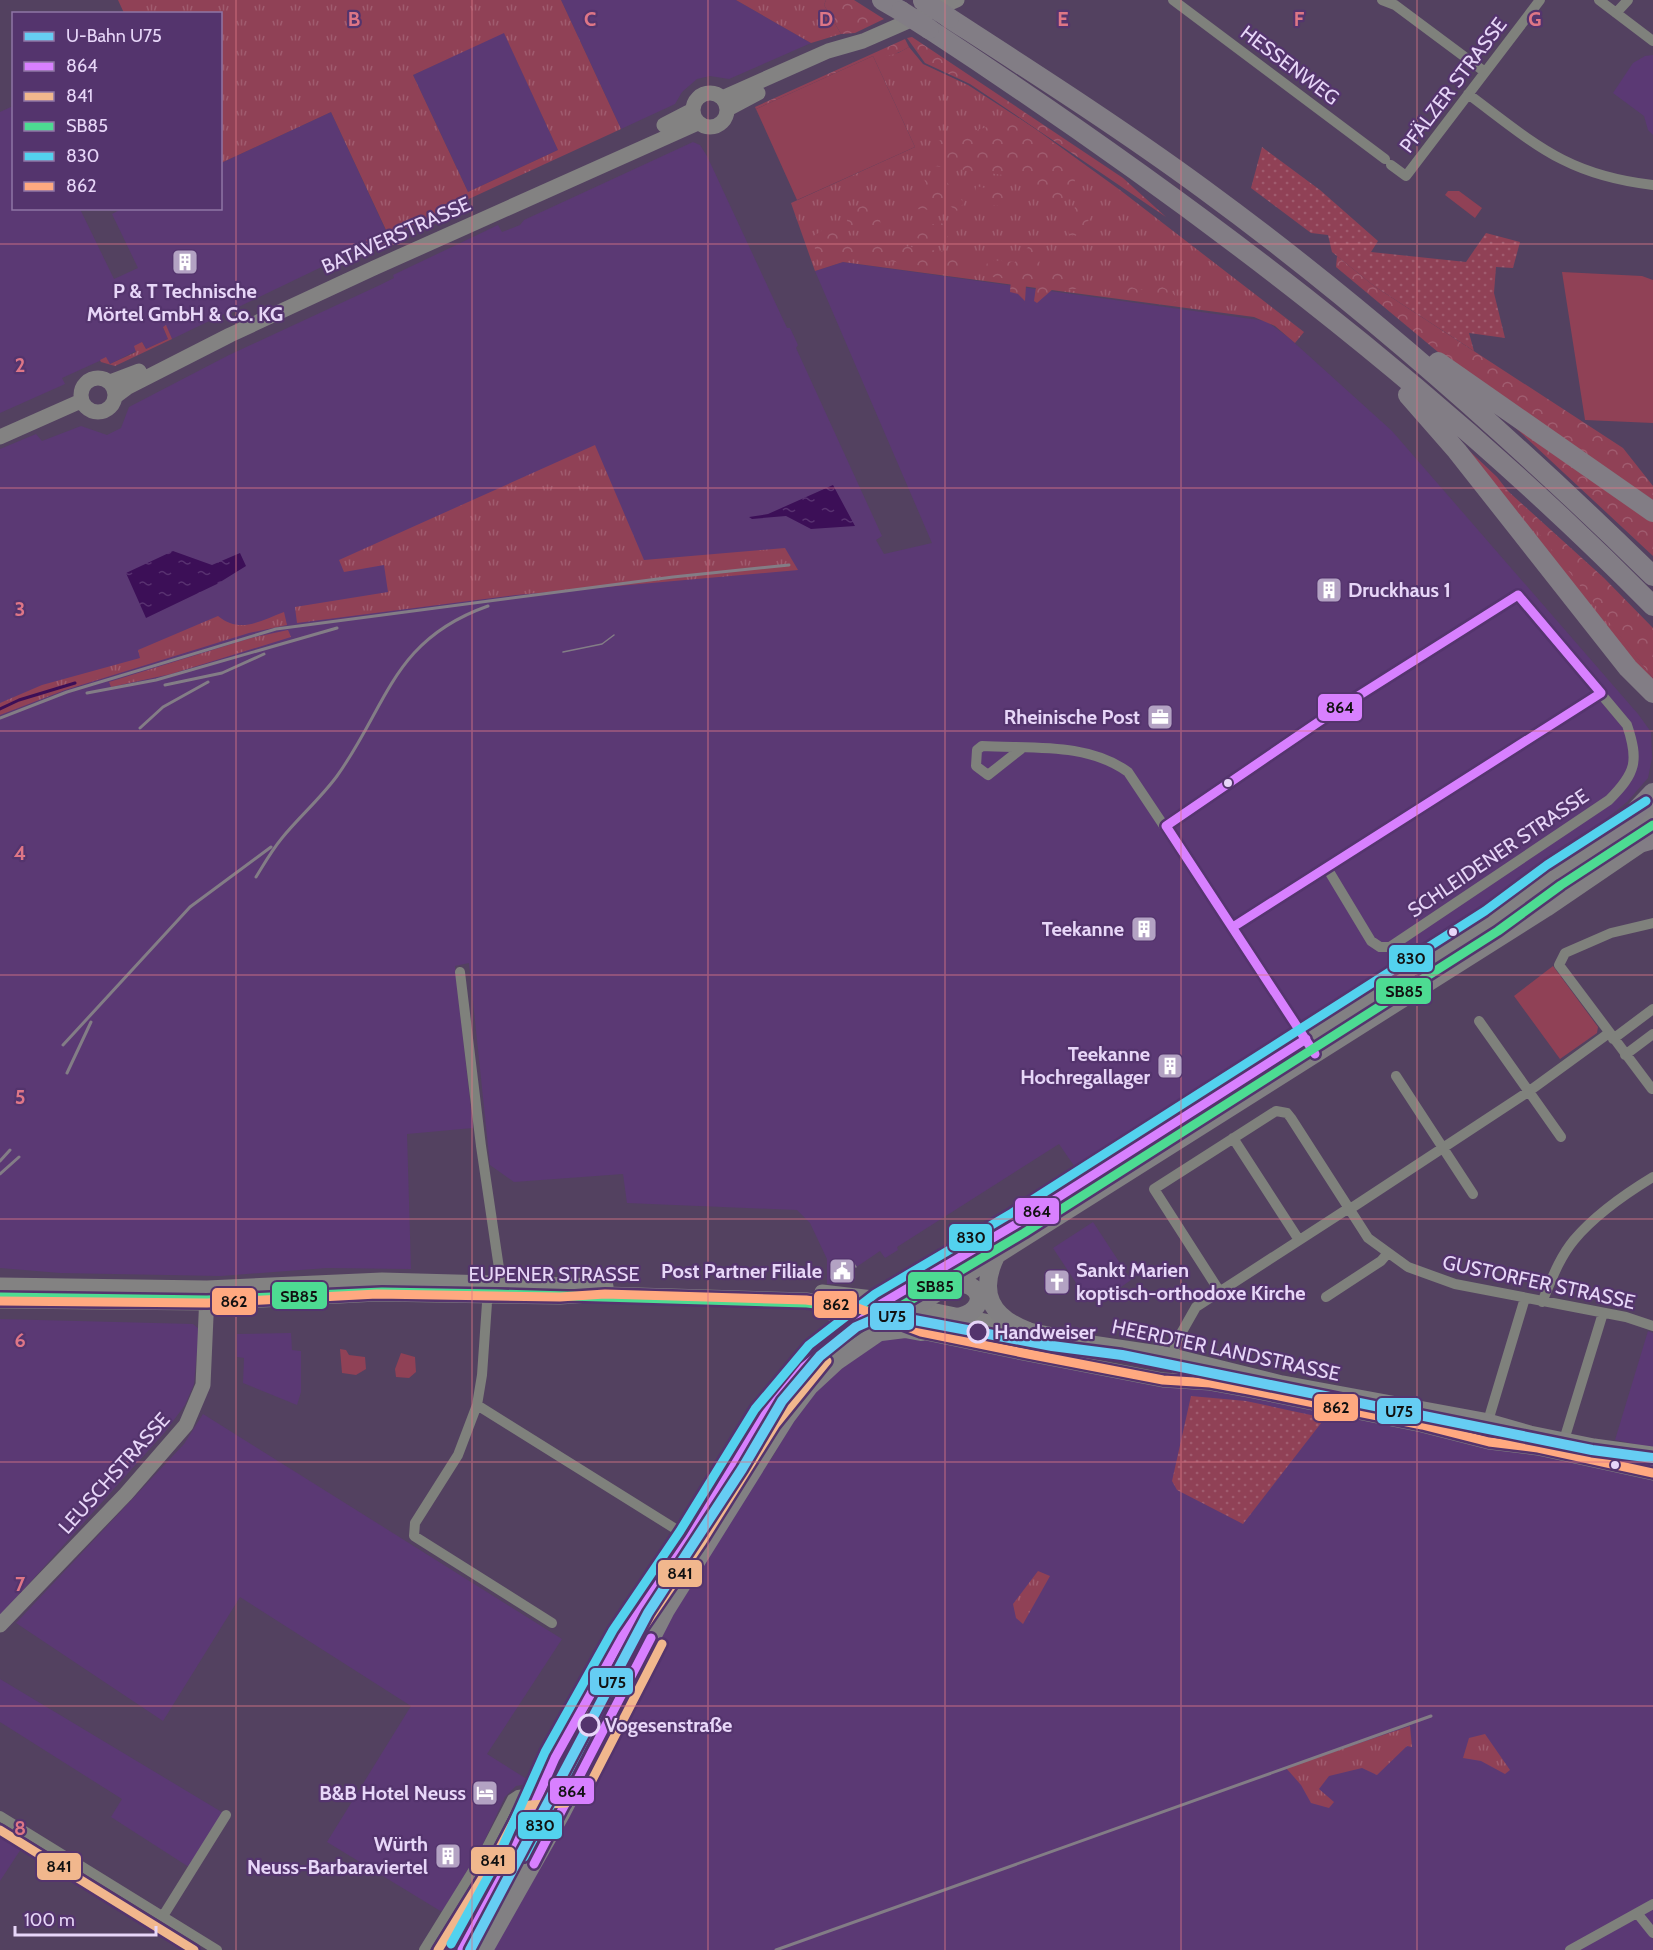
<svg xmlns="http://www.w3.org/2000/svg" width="1653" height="1950" font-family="Cabin,sans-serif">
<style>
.built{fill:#5b3974}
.grass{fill:url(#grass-tufts);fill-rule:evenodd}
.forest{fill:url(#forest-crowns)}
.park{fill:#904156}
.garden{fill:url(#garden-dots)}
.water{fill:url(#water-ripples)}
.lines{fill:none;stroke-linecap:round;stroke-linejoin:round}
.stream{stroke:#3c0f57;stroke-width:3}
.street{stroke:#7f817c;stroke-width:10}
.secondary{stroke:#838282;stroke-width:15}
.primary{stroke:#828083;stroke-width:18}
.highway{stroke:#827d85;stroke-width:20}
.tram{stroke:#837d86;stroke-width:1.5}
.rail{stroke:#837d86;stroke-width:3}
.highway-bridge{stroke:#827d85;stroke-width:20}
.bus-1-casing{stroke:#54346d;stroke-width:14}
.bus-2-casing{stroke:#54346d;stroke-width:14}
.bus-3-casing{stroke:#54346d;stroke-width:14}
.bus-4-casing{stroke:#54346d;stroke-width:14}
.bus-5-casing{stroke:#54346d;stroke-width:14}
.bus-1{stroke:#d880ff;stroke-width:9}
.bus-2{stroke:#f1b78d;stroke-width:9}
.bus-3{stroke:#4ddb92;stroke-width:9}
.bus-4{stroke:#53d2ee;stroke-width:9}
.bus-5{stroke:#ffa980;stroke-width:9}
.metro-1-casing{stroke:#54346d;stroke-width:15}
.metro-1{stroke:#66cdf3;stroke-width:10}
.grid{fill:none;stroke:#de7686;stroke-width:1.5;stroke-opacity:0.55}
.bus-dot{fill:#e7d6f8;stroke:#54346d;stroke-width:2}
.stop-dot{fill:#54346d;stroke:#e7d6f8;stroke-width:3}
.labels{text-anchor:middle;stroke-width:4.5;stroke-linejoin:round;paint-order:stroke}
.street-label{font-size:20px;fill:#e7d6f8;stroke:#54346d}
.poi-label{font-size:20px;font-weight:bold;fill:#e7d6f8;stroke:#54346d;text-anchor:end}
.stop-label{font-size:20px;font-weight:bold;fill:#e7d6f8;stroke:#54346d;text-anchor:start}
.grid-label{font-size:20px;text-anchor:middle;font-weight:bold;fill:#de7686;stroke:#54346d;stroke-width:4.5;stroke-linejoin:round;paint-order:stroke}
.line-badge{stroke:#54346d;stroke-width:2}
.pale-badge-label{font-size:16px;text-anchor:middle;font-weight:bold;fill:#111}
</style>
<defs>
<pattern id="grass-tufts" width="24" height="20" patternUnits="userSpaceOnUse" patternTransform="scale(1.5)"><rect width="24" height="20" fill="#904156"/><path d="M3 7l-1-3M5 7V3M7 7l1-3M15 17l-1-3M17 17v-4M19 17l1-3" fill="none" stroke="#a05c6f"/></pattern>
<pattern id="forest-crowns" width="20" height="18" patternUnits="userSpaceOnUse" patternTransform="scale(1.5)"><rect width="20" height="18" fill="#904156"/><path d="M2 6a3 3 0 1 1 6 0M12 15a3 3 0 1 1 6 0" fill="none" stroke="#a05c6f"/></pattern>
<pattern id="garden-dots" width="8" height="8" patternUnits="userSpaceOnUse" patternTransform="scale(1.5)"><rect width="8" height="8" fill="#904156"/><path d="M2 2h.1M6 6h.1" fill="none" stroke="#a05c6f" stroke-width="1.8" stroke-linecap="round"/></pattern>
<pattern id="water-ripples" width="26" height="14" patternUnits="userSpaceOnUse" patternTransform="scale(1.5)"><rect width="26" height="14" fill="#3c0f57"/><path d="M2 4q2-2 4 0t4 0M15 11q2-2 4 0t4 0" fill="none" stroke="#583170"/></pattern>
</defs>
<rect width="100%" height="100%" fill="#534160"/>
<path class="built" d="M561 0H736L811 43 729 79 710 76 697 79 682 92 675 104 621 129Z
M504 32 558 150 468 192 413 75Z
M1653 55V135L1648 130 1644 116 1613 93 1633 63 1645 56Z
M13 106 14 208 80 209 114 279 138 268 112 214 123 208H220L221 163 331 112 388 235 172 339 165 326 163 327 168 339 146 349 142 342 136 351 110 364 106 358 62 378 65 384 0 413V112Z
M693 142 700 145 707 156 787 328H790L798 345 796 348 882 536 876 540 884 554 932 543 815 271 843 262 1266 321 1288 337 1392 431 1638 714 1651 732 1652 758 1648 778 1627 802 1601 823 1563 846 1519 881 1441 934 1424 949 1387 975 1077 1170 1059 1144 897 1247 898 1250 885 1258 880 1251 852 1270 854 1273 840 1279 839 1284H827V1259L810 1223 797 1210 627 1203 623 1174 514 1182 490 1165 469 963 455 966 473 1128 407 1134 411 1269 327 1268 221 1276 60 1273 0 1268V449L36 434 42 441 81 426 107 435 121 428 129 407 229 355 380 285 394 278 393 275 498 225 502 232 520 225 524 220Z
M1093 1222 1131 1280 1111 1294 1107 1293 1096 1300 1093 1294 1086 1298 1053 1248Z
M0 1319 193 1324 199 1329 194 1384 185 1405 165 1432 0 1616Z
M1648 1331 1653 1333V1448L1615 1440Z
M291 1333 292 1350 301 1351V1392L297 1405 243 1383 244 1358 237 1357V1334Z
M898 1334 1230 1392 1653 1479V1950H488L655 1637 754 1480 772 1458 798 1411 835 1373 883 1339Z
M203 1414 562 1639 487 1754 533 1783 516 1786 505 1797 481 1848 442 1912 327 1842 411 1706 240 1597 163 1721 16 1623 184 1444Z
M0 1679 230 1817 195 1871 111 1817 122 1799 0 1722Z
M0 1831 23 1846 0 1881Z"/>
<path class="grass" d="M118 0H561L621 129 369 245 366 240 386 230 331 112 221 163 220 14 124 13ZM504 33 558 150 468 192 413 75Z
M736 0H826L824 5 841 34 811 43Z
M909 47 923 64 968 85 1037 130 1120 190 1304 332 1295 343 1275 326 1254 317 843 262 815 271 791 203 915 147 873 56 898 53Z
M166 325 172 339 115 366 101 362 100 360 106 357 110 364 136 352 134 346 142 342 146 349 168 339 163 327Z
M1460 442 1497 477 1653 678V687Z
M595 445 644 560 785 548 798 570 516 595 297 623 295 607 388 592 384 565 344 572 339 560Z
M284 612 287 625 249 633 65 690 0 715V703L42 685 140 658 138 650 218 616C240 634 260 621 284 612Z
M288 630 291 637 171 674 111 687 109 682 251 638Z
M1038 1571 1050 1576 1023 1624 1016 1618 1013 1604Z
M1410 1726 1412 1747 1407 1746 1377 1775 1362 1768 1329 1776 1319 1789 1334 1802 1329 1808 1311 1803 1301 1785 1286 1768Z
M1485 1734 1510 1770 1505 1774 1481 1761 1463 1758 1469 1738Z
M515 1806H517L519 1812 487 1882 448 1950H437L482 1878 477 1874 499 1838Z"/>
<path class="forest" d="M826 0H854L884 19 855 33 841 34 824 5Z
M912 37 1123 178 1166 217 970 84 925 63 907 38Z
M905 39 909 47C897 54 887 58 873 56L756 109 761 120 755 107Z
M1019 118 1063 150 1065 158 1076 169 1073 198 1061 201 1028 188 1026 178 935 166 933 147 938 141Z
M940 174 964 203 957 211 946 203 932 210 916 209 915 196 927 191 924 177Z
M976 186 1012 194 1009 207 990 205 974 200Z
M876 202 881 225 852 231 843 212Z
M1075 207 1094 212 1080 233 1075 236 1070 235 1067 229Z
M946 223 948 237 923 242 917 238 916 226Z
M826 228 852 238 971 256 970 273 841 254 818 261 812 237Z
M1036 238 1040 266 1079 276 1077 289H1053L1037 303 1034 301 1036 287 1026 285 1025 301 1018 294 1010 292 1011 279 983 276 988 260 1015 262Z
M1337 256 1374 286 1623 448 1653 486V500L1450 362 1336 267Z
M1121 282C1135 290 1147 293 1162 287L1171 291 1178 300 1172 303 1119 296Z
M1489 403 1653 520V556Z
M1499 483 1604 578 1653 628V678Z"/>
<path class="park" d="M873 56 915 147 797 200 756 109Z
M1448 191H1459L1482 208 1475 218 1445 195Z
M1562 272 1642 276 1653 280V423L1585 420Z
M1553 966 1598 1027 1597 1033 1560 1059 1514 996Z
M340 1349 346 1350 349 1355 365 1357 366 1369 356 1375 342 1373Z
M401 1353 415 1357 416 1372 409 1378 396 1377 395 1369Z"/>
<path class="garden" d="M1262 147 1320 190 1378 241 1371 252 1466 262 1486 233 1520 242 1513 268 1496 267 1494 293 1505 338 1469 333 1474 351 1374 286 1332 252 1328 235 1311 233 1251 188Z
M1191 1396 1246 1401 1325 1418 1243 1524 1177 1490 1172 1481Z"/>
<path class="water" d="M833 485 855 526 811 529 786 516 752 519 749 517 768 514Z
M173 551 212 565 240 553 246 566 217 584 146 618 126 573Z"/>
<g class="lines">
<path class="stream" d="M0 709 19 700 75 683"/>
<path class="street" d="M1173 0 1385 159
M1382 0 1395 5 1485 72
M1599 0 1653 41
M1616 13 1628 0
M1468 94C1535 144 1566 175 1653 185
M1391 165 1406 176 1540 0
M1021 749 988 775 976 766 977 750 982 746C1030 749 1087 742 1128 772L1306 1039
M1166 826 1336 710 1518 595 1627 725C1639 761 1636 773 1609 800L1390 947H1380L1371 941 1327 868
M1233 927 1601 693
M460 972 481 1146 500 1275 487 1303 482 1375 477 1405 458 1455 415 1523 414 1536 552 1623
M1479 1021 1561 1137
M1613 1039 1653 1009
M1625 1055 1653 1034
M1396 1076 1473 1194
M1652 1089 1559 965 1565 953 1611 933 1653 923
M1233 1138 1299 1240
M1350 1209 1528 1092 1609 1033
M1220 1292 1154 1189 1276 1111 1287 1113 1291 1118 1368 1238 1408 1267 1455 1284 1626 1317 1653 1326
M1326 1297 1381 1261 1387 1254
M1542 1302C1551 1281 1559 1258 1574 1240 1595 1215 1625 1194 1653 1177
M1179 1381 1174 1356 1175 1344 1196 1307 1349 1208
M477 1405 690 1538
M1488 1421 1525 1298
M1564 1440 1603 1313
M0 1816 217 1950
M1637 1913 1653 1933
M163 1916 226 1815
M424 1950 484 1853 512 1799 518 1795 540 1792
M1570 1950 1653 1904"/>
<path class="secondary" d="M693 110a17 17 0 1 1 34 0a17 17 0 1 1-34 0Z
M722 98 828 51 863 41 957 0
M728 109 758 93
M664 125 693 110
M81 395a17 17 0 1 1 34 0a17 17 0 1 1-34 0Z
M110 382 139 371
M116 396 128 387 230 335 374 268 698 123
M0 437 81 401
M0 1285 207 1288 382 1280 606 1286
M822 1292 873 1298 1092 1343 1165 1354 1282 1383 1488 1421 1530 1433 1594 1446 1653 1454
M0 1301 207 1303 377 1294 560 1297 605 1294 806 1300 855 1307 921 1332 1028 1354 1163 1380 1210 1383 1249 1390 1422 1425 1489 1442 1538 1448 1653 1473
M0 1625 126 1494 186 1425 203 1385 207 1294"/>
<path class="primary" d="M996 1256C978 1293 991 1317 1028 1331
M952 1284C983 1279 990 1311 957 1317
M819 1301C838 1311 844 1321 833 1341
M881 1332 905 1329 921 1332
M462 1950 506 1869 555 1758 623 1636 690 1538 765 1415 790 1383 818 1353 881 1304 1018 1223 1328 1025 1492 921 1554 875 1653 811
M484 1950 562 1812 666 1610 787 1416 809 1387 837 1361 930 1297 1546 908 1653 835"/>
<path class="highway" d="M882 0 901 11
M949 18C1034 73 1120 128 1202 188 1362 305 1511 437 1653 576
M929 29C1187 198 1436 386 1653 606
M1438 362 1653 512
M1408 395 1457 451 1628 668 1653 693
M1614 834 1653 793
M1643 842 1653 839"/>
<path class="tram" d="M563 652 602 644 614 635
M854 1264 856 1267
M886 1301 905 1314 927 1321"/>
<path class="rail" d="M165 685 222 673 264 654
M87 693 156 680 337 628
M0 718 67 692 276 629 673 577 789 565
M140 728 163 707 208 682
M256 877C264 864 272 850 282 838 299 817 320 799 337 776 388 705 392 640 488 606
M63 1045 190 907 271 847
M67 1073 91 1022
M0 1161 10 1150
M0 1174 19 1157
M776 1950 1431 1716"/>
<path class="highway-bridge" d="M923 1 949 18
M901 11 929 29"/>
<defs>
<path id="bus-1" d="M1518 595 1601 693
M1166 826 1336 710 1518 595
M1166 826 1315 1054
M1233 927 1601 693
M534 1864 651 1638
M462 1950 506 1869 555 1758 623 1636 690 1538 765 1415 804 1367 881 1304 1018 1223 1306 1039"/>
<path id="bus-2" d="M587 1790 662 1644
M551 1797 589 1718 634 1641 701 1543 775 1425 827 1361
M0 1830 194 1950
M438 1950 494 1859 521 1808 530 1805 566 1803"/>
<path id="bus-3" d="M0 1297 207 1300 382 1292 497 1294 807 1303 889 1313 1024 1233 1498 931 1561 885 1653 825"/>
<path id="bus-4" d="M524 1857 639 1634
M451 1944 495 1864 545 1752 613 1630 680 1531 755 1409 809 1345 875 1294 1012 1213 1485 911 1547 865 1646 801"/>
<path id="bus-5" d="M0 1301 207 1303 377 1294 560 1297 605 1294 806 1300 855 1307 921 1332 1028 1354 1163 1380 1210 1383 1249 1390 1422 1425 1489 1442 1538 1448 1653 1473"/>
</defs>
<use href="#bus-1" class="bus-1-casing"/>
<use href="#bus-2" class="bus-2-casing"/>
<use href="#bus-3" class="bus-3-casing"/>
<use href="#bus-4" class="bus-4-casing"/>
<use href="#bus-5" class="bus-5-casing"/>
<use href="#bus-1" class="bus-1"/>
<use href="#bus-2" class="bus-2"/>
<use href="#bus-3" class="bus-3"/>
<use href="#bus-4" class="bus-4"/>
<use href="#bus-5" class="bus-5"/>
<defs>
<path id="metro-1" d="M470 1950 648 1613 742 1469 782 1401 820 1356 856 1327 872 1320 893 1316 1052 1346 1122 1355 1592 1450 1653 1458"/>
</defs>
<use href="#metro-1" class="metro-1-casing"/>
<use href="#metro-1" class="metro-1"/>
</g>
<path class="grid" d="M236 0V1950M472 0V1950M708 0V1950M945 0V1950M1181 0V1950M1417 0V1950M0 244H1653M0 488H1653M0 731H1653M0 975H1653M0 1219H1653M0 1462H1653M0 1706H1653"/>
<defs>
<symbol id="building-square" viewBox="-11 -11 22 22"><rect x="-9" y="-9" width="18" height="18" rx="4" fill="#b3a2c3" stroke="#54346d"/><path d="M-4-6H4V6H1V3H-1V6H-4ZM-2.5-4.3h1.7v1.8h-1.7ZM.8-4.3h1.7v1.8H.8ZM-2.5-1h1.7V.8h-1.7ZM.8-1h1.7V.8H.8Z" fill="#fff"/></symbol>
<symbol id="office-square" viewBox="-11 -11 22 22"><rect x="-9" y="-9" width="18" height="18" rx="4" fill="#b3a2c3" stroke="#54346d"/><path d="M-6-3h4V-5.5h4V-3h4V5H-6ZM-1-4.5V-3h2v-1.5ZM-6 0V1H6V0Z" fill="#fff"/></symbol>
<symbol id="civic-square" viewBox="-11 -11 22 22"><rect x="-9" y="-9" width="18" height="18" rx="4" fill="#b3a2c3" stroke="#54346d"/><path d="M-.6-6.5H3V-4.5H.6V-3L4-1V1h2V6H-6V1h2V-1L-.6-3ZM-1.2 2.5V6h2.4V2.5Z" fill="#fff"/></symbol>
<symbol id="church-square" viewBox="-11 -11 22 22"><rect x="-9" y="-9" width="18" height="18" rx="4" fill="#b3a2c3" stroke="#54346d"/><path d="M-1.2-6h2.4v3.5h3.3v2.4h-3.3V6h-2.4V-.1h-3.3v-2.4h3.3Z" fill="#fff"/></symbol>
<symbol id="hotel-square" viewBox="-11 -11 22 22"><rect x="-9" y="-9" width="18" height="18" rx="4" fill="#b3a2c3" stroke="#54346d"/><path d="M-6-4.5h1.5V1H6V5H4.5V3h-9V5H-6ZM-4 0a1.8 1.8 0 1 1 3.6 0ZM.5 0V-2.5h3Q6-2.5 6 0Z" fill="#fff"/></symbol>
</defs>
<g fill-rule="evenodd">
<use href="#building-square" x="170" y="247" width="30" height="30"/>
<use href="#building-square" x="1314" y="575" width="30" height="30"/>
<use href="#office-square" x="1145" y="702" width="30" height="30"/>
<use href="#building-square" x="1129" y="914" width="30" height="30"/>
<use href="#building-square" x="1155" y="1051" width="30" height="30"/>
<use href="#civic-square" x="827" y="1256" width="30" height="30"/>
<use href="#church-square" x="1042" y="1267" width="30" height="30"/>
<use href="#hotel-square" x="470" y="1778" width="30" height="30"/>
<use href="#building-square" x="433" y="1841" width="30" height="30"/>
</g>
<g class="bus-dot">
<circle cx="1228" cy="783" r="5"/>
<circle cx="1453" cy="932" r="5"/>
<circle cx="1615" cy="1465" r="5"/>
</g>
<g class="stop-dot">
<circle cx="978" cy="1332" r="10"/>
<circle cx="589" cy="1725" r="10"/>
</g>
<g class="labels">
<g class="street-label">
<text transform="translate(1290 65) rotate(37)" y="7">HESSENWEG</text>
<text transform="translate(1453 85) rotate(-53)" y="7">PFÄLZER STRASSE</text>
<text transform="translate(396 235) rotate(-24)" y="7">BATAVERSTRASSE</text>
<text transform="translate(1498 853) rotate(-34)" y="7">SCHLEIDENER STRASSE</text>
<text x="554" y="1281">EUPENER STRASSE</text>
<text transform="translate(1539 1282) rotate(12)" y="7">GUSTORFER STRASSE</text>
<text transform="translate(1226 1350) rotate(12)" y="7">HEERDTER LANDSTRASSE</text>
<text transform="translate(114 1473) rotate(-48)" y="7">LEUSCHSTRASSE</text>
</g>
<g class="poi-label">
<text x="185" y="298" text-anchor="middle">P &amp; T Technische<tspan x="185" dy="23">Mörtel GmbH &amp; Co. KG</tspan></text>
<text x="1348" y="597" text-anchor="start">Druckhaus 1</text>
<text x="1140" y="724">Rheinische Post</text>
<text x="1124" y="936">Teekanne</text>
<text x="1150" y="1061">Teekanne<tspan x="1150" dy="23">Hochregallager</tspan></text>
<text x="1076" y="1277" text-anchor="start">Sankt Marien<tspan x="1076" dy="23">koptisch-orthodoxe Kirche</tspan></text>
<text x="822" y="1278">Post Partner Filiale</text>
<text x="466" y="1800">B&amp;B Hotel Neuss</text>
<text x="428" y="1851">Würth<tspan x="428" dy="23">Neuss-Barbaraviertel</tspan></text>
</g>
<g class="stop-label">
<text x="994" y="1339">Handweiser</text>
<text x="605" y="1732">Vogesenstraße</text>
</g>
</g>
<g class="grid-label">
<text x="354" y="26">B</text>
<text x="590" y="26">C</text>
<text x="826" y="26">D</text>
<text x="1063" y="26">E</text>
<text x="1299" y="26">F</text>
<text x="1535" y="26">G</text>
<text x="20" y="372">2</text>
<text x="20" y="616">3</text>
<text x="20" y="860">4</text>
<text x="20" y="1104">5</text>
<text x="20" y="1347">6</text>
<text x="20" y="1591">7</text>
<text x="20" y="1835">8</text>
</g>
<g class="line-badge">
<rect x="1317" y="693" width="46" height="29" rx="6" fill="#d880ff"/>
<rect x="1388" y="944" width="46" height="29" rx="6" fill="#53d2ee"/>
<rect x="1375" y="977" width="57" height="28" rx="6" fill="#4ddb92"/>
<rect x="1014" y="1197" width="46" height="28" rx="6" fill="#d880ff"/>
<rect x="948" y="1223" width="45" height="29" rx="6" fill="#53d2ee"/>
<rect x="907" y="1271" width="56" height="29" rx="6" fill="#4ddb92"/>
<rect x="271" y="1281" width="57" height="29" rx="6" fill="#4ddb92"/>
<rect x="211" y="1287" width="46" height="29" rx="6" fill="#ffa980"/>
<rect x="813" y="1290" width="45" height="29" rx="6" fill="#ffa980"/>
<rect x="869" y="1302" width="46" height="29" rx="6" fill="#66cdf3"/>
<rect x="1313" y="1393" width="46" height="29" rx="6" fill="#ffa980"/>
<rect x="1376" y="1397" width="46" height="28" rx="6" fill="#66cdf3"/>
<rect x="657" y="1559" width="46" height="29" rx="6" fill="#f1b78d"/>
<rect x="589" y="1667" width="45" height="29" rx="6" fill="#66cdf3"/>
<rect x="549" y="1777" width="46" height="28" rx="6" fill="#d880ff"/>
<rect x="517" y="1811" width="46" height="29" rx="6" fill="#53d2ee"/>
<rect x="470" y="1846" width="46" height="29" rx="6" fill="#f1b78d"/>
<rect x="36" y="1852" width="46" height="29" rx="6" fill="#f1b78d"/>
</g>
<g class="pale-badge-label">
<text x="1340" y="713">864</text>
<text x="1411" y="964">830</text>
<text x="1404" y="997">SB85</text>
<text x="1037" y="1217">864</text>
<text x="971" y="1243">830</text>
<text x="935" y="1292">SB85</text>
<text x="299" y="1302">SB85</text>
<text x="234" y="1307">862</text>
<text x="836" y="1310">862</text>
<text x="892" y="1322">U75</text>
<text x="1336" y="1413">862</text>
<text x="1399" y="1417">U75</text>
<text x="680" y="1579">841</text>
<text x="612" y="1688">U75</text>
<text x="572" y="1797">864</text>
<text x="540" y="1831">830</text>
<text x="493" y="1866">841</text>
<text x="59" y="1872">841</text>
</g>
<rect x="12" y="12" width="210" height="198" fill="#54346d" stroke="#8f75a5" stroke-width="1.5"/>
<rect x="24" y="32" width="30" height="9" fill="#66cdf3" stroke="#8f75a5" stroke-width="1.5"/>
<text x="66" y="42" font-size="18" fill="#e7d6f8">U-Bahn U75</text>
<rect x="24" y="62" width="30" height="9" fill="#d880ff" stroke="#8f75a5" stroke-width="1.5"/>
<text x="66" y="72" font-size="18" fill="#e7d6f8">864</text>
<rect x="24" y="92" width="30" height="9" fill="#f1b78d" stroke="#8f75a5" stroke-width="1.5"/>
<text x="66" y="102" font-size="18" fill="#e7d6f8">841</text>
<rect x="24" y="122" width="30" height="9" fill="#4ddb92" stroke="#8f75a5" stroke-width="1.5"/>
<text x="66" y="132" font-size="18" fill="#e7d6f8">SB85</text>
<rect x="24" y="152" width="30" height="9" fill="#53d2ee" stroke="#8f75a5" stroke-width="1.5"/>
<text x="66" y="162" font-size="18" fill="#e7d6f8">830</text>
<rect x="24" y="182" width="30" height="9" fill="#ffa980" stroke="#8f75a5" stroke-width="1.5"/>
<text x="66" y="192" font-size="18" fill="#e7d6f8">862</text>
<path d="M15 1926v9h141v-9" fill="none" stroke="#e7d6f8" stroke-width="3"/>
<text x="24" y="1926" font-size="18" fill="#e7d6f8" stroke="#54346d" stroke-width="4.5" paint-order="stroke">100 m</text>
</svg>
